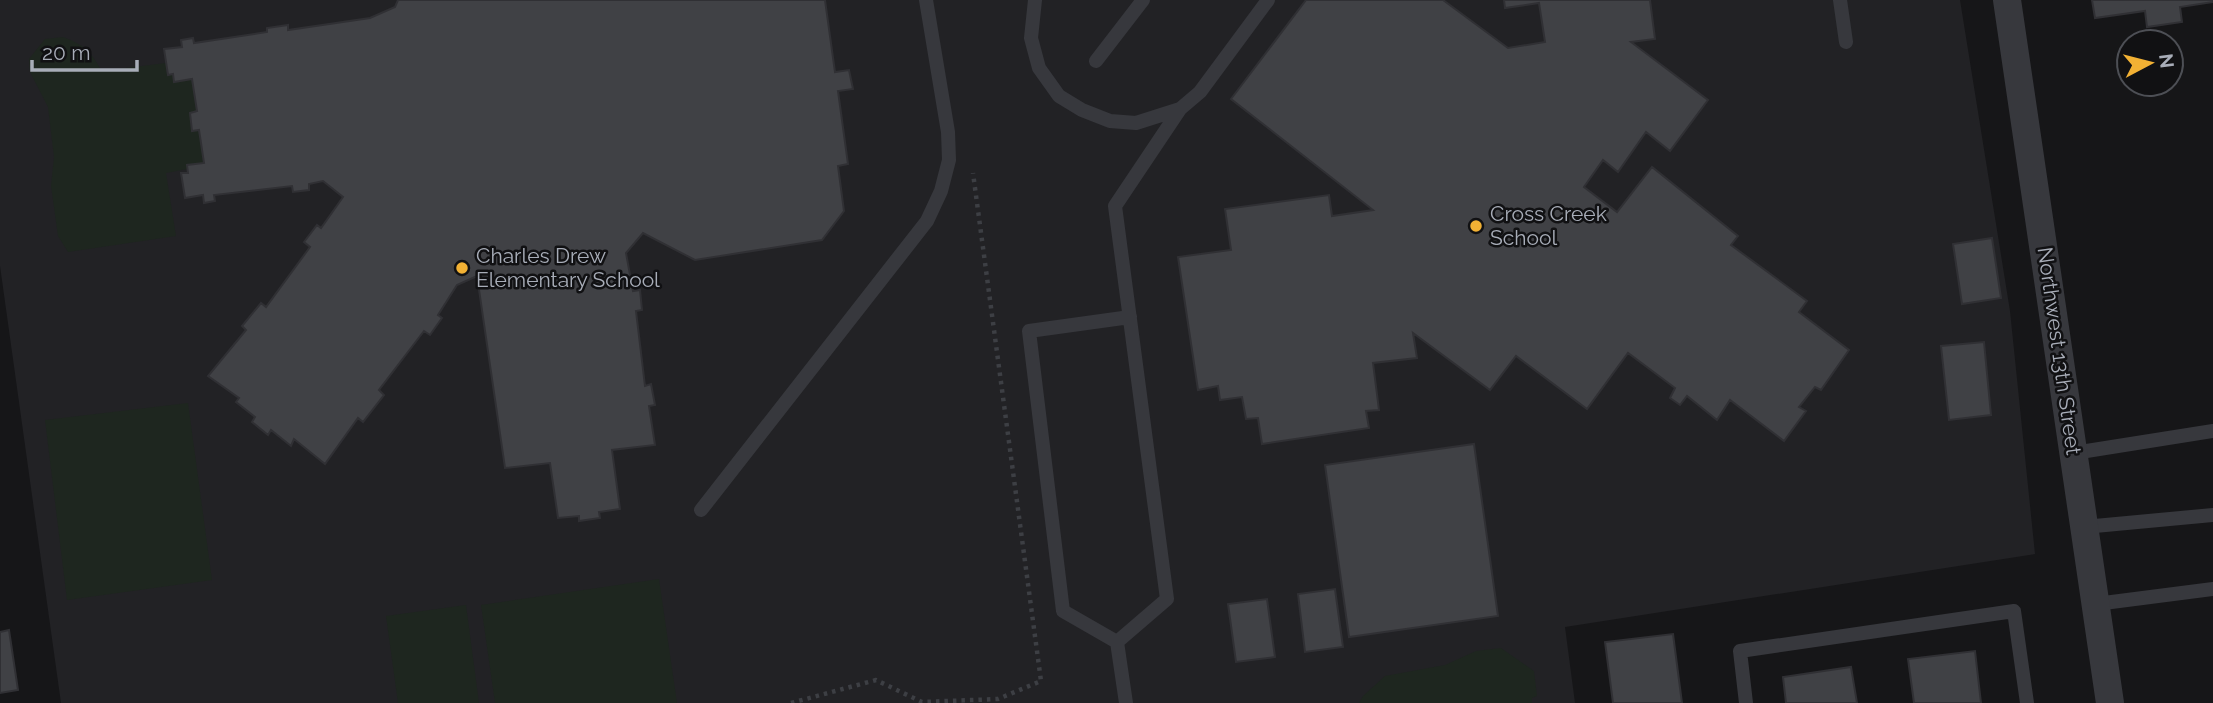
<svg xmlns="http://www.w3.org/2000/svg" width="2213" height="703" font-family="Raleway,sans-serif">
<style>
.built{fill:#222225}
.green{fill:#1e261f}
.building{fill:#404145;stroke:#303034;stroke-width:2}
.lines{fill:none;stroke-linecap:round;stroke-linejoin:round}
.path{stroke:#3d3f44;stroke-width:4.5;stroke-dasharray:3.5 5;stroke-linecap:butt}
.lane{stroke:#37383d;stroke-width:14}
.street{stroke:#37383d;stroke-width:28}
.poi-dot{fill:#f2b134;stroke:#111113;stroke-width:2.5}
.labels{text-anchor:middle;stroke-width:5;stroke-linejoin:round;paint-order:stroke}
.poi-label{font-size:21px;fill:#a8adb8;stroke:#111113;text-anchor:start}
.street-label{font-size:21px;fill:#a8adb8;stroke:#111113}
</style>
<rect width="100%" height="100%" fill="#161618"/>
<path class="built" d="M0 0H1960L2010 311 2035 554 1565 627 1575 703H61L0 266Z"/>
<path class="green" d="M63 37C85 45 90 51 102 71L166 63 167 75 173 74 174 82 192 79 197 111 192 130H199L204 163 187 165V169L166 173 176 236 68 252 58 236 51 186 54 157 48 107 30 72 29 59 45 39Z
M188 403 212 580 67 600 45 420Z
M659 579 677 703H495L481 605Z
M466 605 479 703H398L386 616Z
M1501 648 1534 671 1537 696 1532 698V703H1359L1363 696 1385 676 1445 665 1476 651Z"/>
<path class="building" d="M398 0H825L835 72 849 70 853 89 838 91 848 164 838 166 844 211 822 240 695 260 643 233 626 253 633 291 640 290 642 310 636 311 645 386 651 384 655 405 649 406 655 445 612 450 620 509 599 512 600 518 579 521V516L558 518 550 463 505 468 477 276 457 285 438 315 442 318 430 335 424 331 379 390 384 395 363 422 358 418 325 464 294 439 291 446 271 430 268 435 252 422 255 417 236 402 239 398 208 376 246 330 242 326 261 303 266 307 310 247 304 242 317 225 321 228 343 197 323 181 309 184V190L293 192 292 186 214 195 215 201 204 203 203 195 185 198 181 173H188L187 165 204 163 199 130 192 131 190 113 197 111 192 79 174 82 173 74 168 75 164 49 182 47 181 40 193 38 194 43 267 32V28L288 25V30L370 18 395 7Z
M1306 0H1443L1508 48 1545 42 1539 3 1505 8 1504 0H1650L1655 39 1631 42 1708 100 1670 151 1646 132 1618 172 1603 160 1584 187 1617 212 1652 167 1738 236 1731 245 1807 301 1799 312 1849 350 1821 390 1815 387 1799 407 1806 411 1784 441 1730 400 1717 420 1687 396 1680 405 1670 398 1675 388 1628 353 1587 409 1516 356 1490 390 1413 333 1417 358 1373 363 1379 410 1366 411 1369 428 1262 444 1258 418 1246 419 1242 397 1220 400 1218 386 1198 390 1178 257 1231 250 1225 209 1329 195 1332 216 1373 210 1231 99Z
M2092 0H2213V2L2180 7 2182 22 2147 27 2145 11 2095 18Z
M1992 238 2001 298 1962 304 1953 244Z
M1984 342 1991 415 1949 420 1941 346Z
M1474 444 1498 616 1349 637 1325 465Z
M1335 589 1343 647 1305 652 1298 594Z
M1267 599 1275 657 1236 662 1228 604Z
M9 630 18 690 0 693V632Z
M1673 634 1682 703H1613L1605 642Z
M1975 651 1981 703H1914L1908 659Z
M1851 667 1857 703H1786L1783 677Z"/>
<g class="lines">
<path class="path" d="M791 703 876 680 922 702 998 699 1041 681 973 173"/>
<path class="lane" d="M1035 0 1031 38 1039 68 1059 96 1082 110 1110 121 1136 123 1180 109 1200 92 1268 0
M1840 0 1846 42
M1096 61 1143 0
M1130 317 1029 331 1063 611 1117 642 1167 599 1115 206 1180 109
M2074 453 2213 431
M701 510 927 221 941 191 949 160 948 132 926 0
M2084 527 2213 515
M2096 604 2213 589
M1117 642 1126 703
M1746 703 1740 651 2014 611 2027 703"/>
<path class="street" d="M2007 0 2110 703"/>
</g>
<g class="poi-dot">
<circle cx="1476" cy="226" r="7"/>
<circle cx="462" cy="268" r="7"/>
</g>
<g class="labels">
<g class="poi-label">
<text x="1490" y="221">Cross Creek<tspan x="1490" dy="24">School</tspan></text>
<text x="476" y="263">Charles Drew<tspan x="476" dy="24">Elementary School</tspan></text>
</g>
<g class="street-label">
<text transform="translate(2059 351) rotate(82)" y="7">Northwest 13th Street</text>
</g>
</g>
<g transform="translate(2150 63) rotate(83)"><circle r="33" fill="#111113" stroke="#4d4f55" stroke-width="2"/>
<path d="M0-5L12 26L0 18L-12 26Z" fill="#f2b134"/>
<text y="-10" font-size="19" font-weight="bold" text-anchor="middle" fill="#a8adb8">N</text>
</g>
<path d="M32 60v10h105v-10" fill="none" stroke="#a8adb8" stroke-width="3.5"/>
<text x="42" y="60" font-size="21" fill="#a8adb8" stroke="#111113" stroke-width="5" paint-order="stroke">20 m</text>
</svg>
